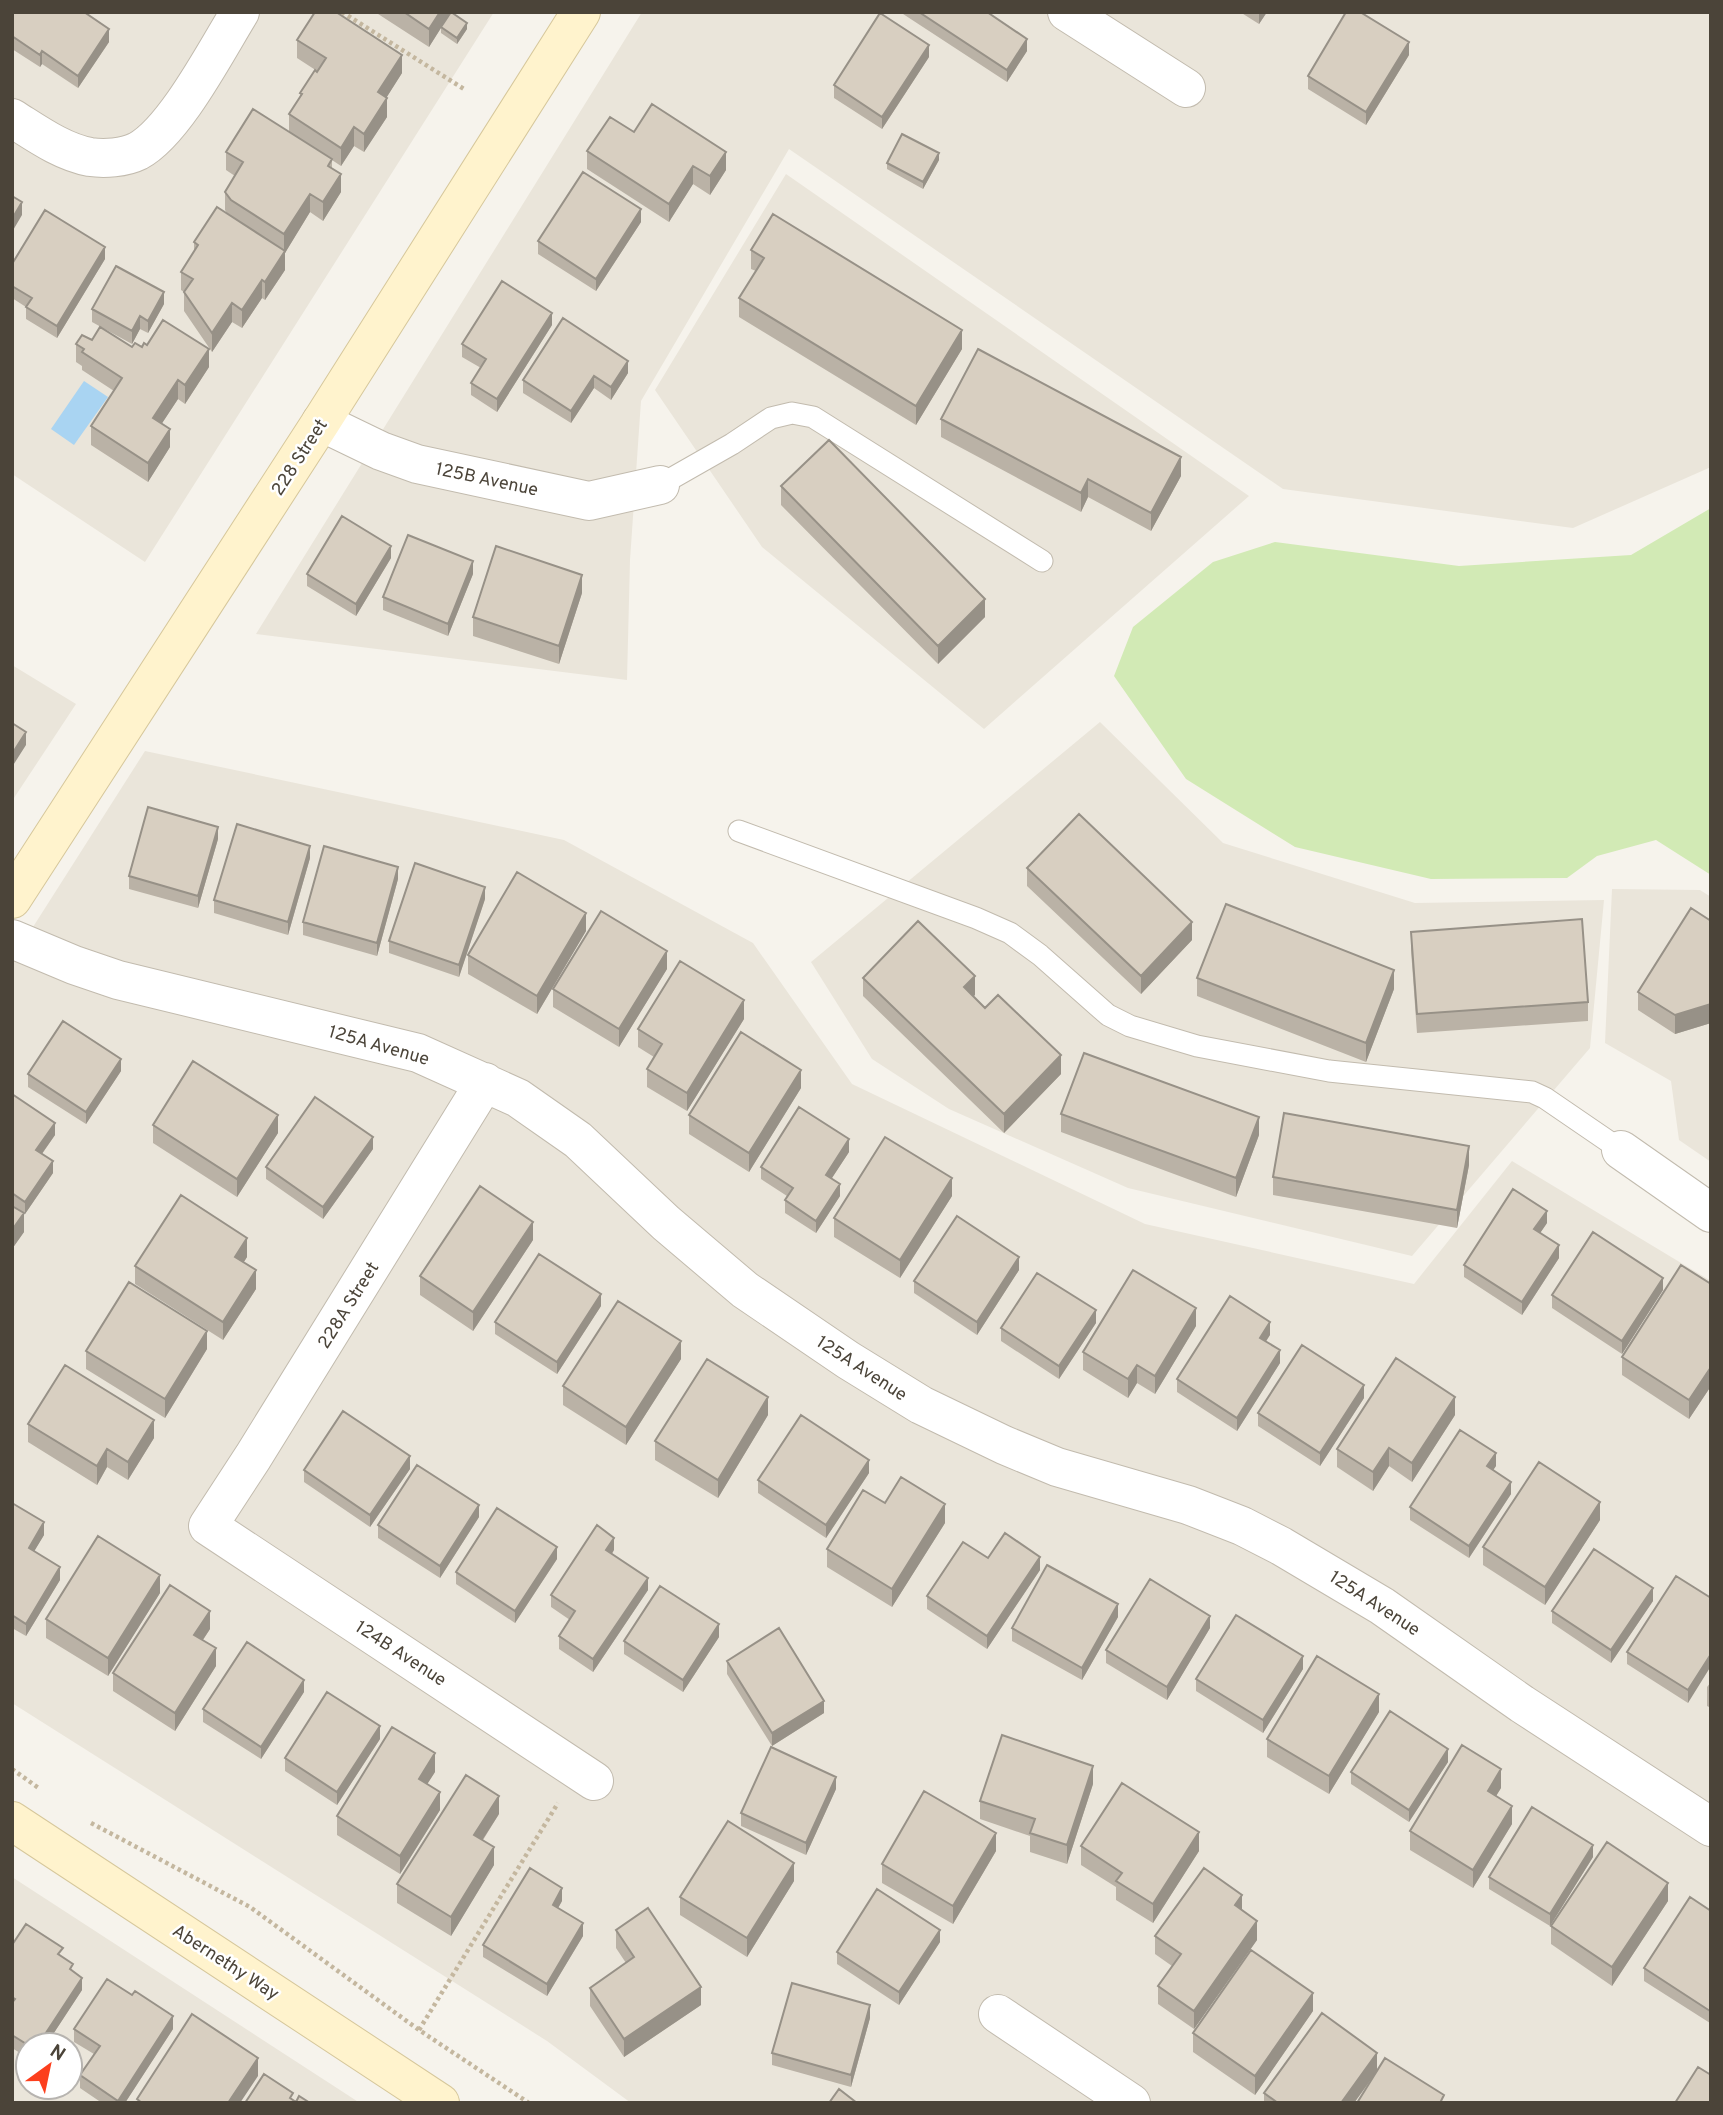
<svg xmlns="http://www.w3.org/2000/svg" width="1723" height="2115" font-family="Overpass,sans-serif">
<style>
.residential{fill:#eae5da;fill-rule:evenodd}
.green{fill:#d2eab5}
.water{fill:#a9d4f2}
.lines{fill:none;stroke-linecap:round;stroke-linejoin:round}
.lane-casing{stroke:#c2bbae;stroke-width:23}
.street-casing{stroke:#c2bbae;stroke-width:40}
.secondary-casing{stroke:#d6c79b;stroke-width:40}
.path{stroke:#c4b79f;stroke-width:4.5;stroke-dasharray:3.5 3.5;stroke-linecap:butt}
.lane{stroke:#fff;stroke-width:21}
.street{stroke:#fff;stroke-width:38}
.secondary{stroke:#fff3cd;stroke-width:38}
.wall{fill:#bab2a6}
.shaded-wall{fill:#979187}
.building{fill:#d8cfc1;stroke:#979187;stroke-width:2}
.labels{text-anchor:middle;stroke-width:5;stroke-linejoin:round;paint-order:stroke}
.street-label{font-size:18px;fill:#4b4439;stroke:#fff}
</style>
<rect width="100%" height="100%" fill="#f6f3ec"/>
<path class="residential" d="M12 12H494L145 562 12 474Z
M642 12H1711V467L1573 528 1283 489 789 149 641 401 630 560 627 680 256 634Z
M786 174 1249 496 984 729 762 547 655 390Z
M12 665 76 704 12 801Z
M1100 722 1223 843 1415 903 1604 900 1590 1048 1412 1256 1128 1188 949 1109 872 1059 811 962Z
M145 751 564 840 753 943 852 1084 1145 1224 1414 1284 1512 1161 1711 1281V2103H631L547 2041 12 1703V960Z
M1612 889 1700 890 1711 897V1162L1679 1140 1671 1081 1605 1043Z
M12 1877 360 2103H12ZM28 2045H70V2087H28Z"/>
<path class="green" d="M1711 508V875L1656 840 1597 856 1567 878 1431 879 1295 847 1186 779 1114 676 1133 627 1213 562 1275 542 1459 566 1631 555Z"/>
<path class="water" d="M84 381 108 397 74 445 51 429Z"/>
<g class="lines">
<defs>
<path id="lane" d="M660 485 732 444 771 418 792 413 813 417 1042 561
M739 831 976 918 1010 933 1040 955 1108 1015 1130 1026 1197 1046 1329 1071 1532 1092 1545 1098 1621 1150"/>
<path id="street" d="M1067 12 1186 88
M12 118C36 133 62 152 90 157 104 159 124 158 138 151 175 131 217 49 240 12
M321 422 381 451 417 464 589 501 660 485
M12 939 74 965 118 980 418 1053 518 1098 578 1140 666 1223 745 1290 848 1360 921 1405 1004 1445 1057 1467 1188 1505 1242 1526 1281 1546 1382 1606 1522 1704 1711 1827
M485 1082 253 1457 208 1526 594 1781
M1621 1150 1711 1213
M998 2014 1131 2103"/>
<path id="secondary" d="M12 899 321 422 581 12
M12 1821 440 2103"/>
</defs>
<use href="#lane" class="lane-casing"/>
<use href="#street" class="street-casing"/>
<use href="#secondary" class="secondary-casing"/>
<path class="path" d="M342 12 464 89
M12 1769 40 1789
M91 1823 250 1907 419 2030 529 2103
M419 2030 558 1803"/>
<use href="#lane" class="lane"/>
<use href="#street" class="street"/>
<use href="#secondary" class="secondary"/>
</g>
<path class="wall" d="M12 12H85L109 42 78 88 42 64 40 67 12 49Z
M375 12H451L467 29 457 44 441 33V28L429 47Z
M900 12H987L1027 51 1007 82Z
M1240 12H1267L1259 24Z
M297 40 402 73 386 98 387 117 364 152 354 146 341 166 332 160V168L341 192 323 221 310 212 285 253V270L265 300 262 298 242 328 232 322 212 352 184 311V292L181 290V272L194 251V242L228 215 225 210V192L235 176 226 170V152L289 132V114L300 97V93L317 71 297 58Z
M1409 55 1366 125 1308 89V76Z
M929 57 882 129 834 98V85Z
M587 151 726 170 710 195 693 184 669 222 587 169Z
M939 160 923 189 887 169V163Z
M641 222 596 291 538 254V241Z
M751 250 962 349 916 425 739 317V298L756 271 751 269Z
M105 259 57 338 26 319V307L12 298V264Z
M164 304 148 333 140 329 132 344 92 322V309Z
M552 325 497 412 471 395V383L481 368 462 357V344Z
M92 340 132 347H142L147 345 209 367 185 404 178 399 162 423 170 447 148 482 91 445V426L114 391 82 370V366L76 362V344Z
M628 373 611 400 594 388 571 423 523 393V380Z
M941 419 1181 476 1151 531 1088 497 1081 512 941 437Z
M781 486 985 617 938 664 781 505Z
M391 558 356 616 307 586V574Z
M473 574 448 636 383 610V597Z
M582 593 559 664 473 636V617Z
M218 839 198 908 129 889V876Z
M310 858 288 935 214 913V900Z
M1027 868 1192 940 1141 994 1027 886Z
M398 879 377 956 303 935V922Z
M485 899 459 977 389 953V941Z
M1711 921V1023L1675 1034 1638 1010V992Z
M586 931 537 1014 468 974V955Z
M1411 932 1588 1002V1021L1417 1033 1411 950Z
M667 969 619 1047 553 1007V989Z
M863 978 975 995 973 996 985 1008 1061 1074 1004 1133 863 996Z
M1197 978 1394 989 1366 1062 1197 996Z
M744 1019 687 1111 647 1087V1069L654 1057 638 1047V1029Z
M121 1071 86 1124 28 1087V1074Z
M801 1088 749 1172 689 1134V1115Z
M12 1094 55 1135 42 1154 53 1173 25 1214 14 1207 24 1232 12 1249Z
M1061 1114 1259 1135 1236 1197 1061 1132Z
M153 1125 278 1133 237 1197 153 1143Z
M373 1149 323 1219 266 1179V1167Z
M849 1152 832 1178 840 1196 816 1233 785 1213V1200L787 1196 761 1179V1167Z
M1469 1165 1457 1228 1273 1195V1177Z
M952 1196 900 1278 834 1237V1218Z
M1547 1223 1540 1233 1559 1258 1522 1315 1464 1277V1265Z
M533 1240 473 1331 420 1295V1276Z
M247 1257 243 1263 256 1289 223 1340 135 1284V1266Z
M1019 1270 977 1335 914 1293V1281Z
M1711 1284V1386L1689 1419 1622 1375V1357Z
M1663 1290 1622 1354 1552 1308V1295Z
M601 1306 557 1374 495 1334V1322Z
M1096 1323 1059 1379 1001 1341V1328Z
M1196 1326 1155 1394 1137 1383 1128 1398 1083 1370V1352Z
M1270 1335 1265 1341 1280 1363 1237 1431 1177 1392V1379Z
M207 1349 165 1418 86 1369V1351Z
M681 1359 626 1445 563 1405V1386Z
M1711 1389V1405L1709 1404V1391Z
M1364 1398 1320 1466 1258 1426V1413Z
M768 1415 718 1498 655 1460V1441Z
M1455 1415 1412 1482 1389 1466 1373 1491 1337 1467V1449Z
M28 1424 154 1438 128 1480 107 1467 97 1485 28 1442Z
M1496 1466 1493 1470 1511 1494 1469 1558 1410 1520V1507Z
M410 1469 370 1527 304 1482V1470Z
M869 1473 826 1538 758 1493V1480Z
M12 1503 44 1535 34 1551 60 1580 26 1636 12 1628Z
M479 1517 440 1578 378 1538V1525Z
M1600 1520 1545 1605 1483 1565V1547Z
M945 1523 892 1607 827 1567V1549Z
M614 1550 612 1554 648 1590 593 1672 559 1649V1636L570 1620 551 1607V1595Z
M988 1558 1040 1570 987 1649 927 1609V1596Z
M557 1559 515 1623 456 1584V1572Z
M160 1593 108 1676 46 1638V1619Z
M1711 1598 1688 1703 1627 1664V1652Z
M1653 1601 1611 1663 1552 1623V1611Z
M1118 1617 1082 1680 1012 1641V1628Z
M1210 1628 1167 1700 1106 1663V1650Z
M210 1629 203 1640 216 1666 175 1731 113 1691V1673Z
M719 1637 683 1692 624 1654V1641Z
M727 1661 824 1713 772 1746 727 1674Z
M1303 1669 1263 1733 1196 1691V1679Z
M1711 1682V1708L1707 1706V1687Z
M304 1692 261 1759 203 1722V1709Z
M1379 1712 1329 1794 1267 1757V1739Z
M380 1739 337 1805 285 1771V1758Z
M1448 1762 1409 1822 1351 1784V1772Z
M435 1772 427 1784 440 1810 400 1874 337 1835V1816Z
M1093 1784 1067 1864 1030 1852V1836L980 1819V1801Z
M1501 1788 1496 1796 1512 1824 1473 1888 1410 1850V1831Z
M836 1789 806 1855 741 1826V1813Z
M499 1814 483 1840 494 1865 451 1936 397 1903V1884Z
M1081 1846 1199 1851 1153 1923 1116 1900V1887L1081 1865Z
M996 1851 953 1924 882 1883V1864Z
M1593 1857 1550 1926 1489 1889V1877Z
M794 1881 747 1957 680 1915V1897Z
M562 1901 558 1908 583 1936 547 1996 483 1957V1945Z
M1668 1901 1612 1986 1551 1944V1926Z
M1242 1910 1257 1940 1194 2029 1158 2004V1986L1172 1966 1155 1954V1936Z
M1711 1911 1710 2023 1644 1981V1968Z
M616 1930 701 2005 624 2057 590 2006V1988L626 1963 616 1948Z
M940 1942 899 2005 837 1964V1952Z
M12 1945 63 1957 73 1971 82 1990 46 2045H28V2058L12 2048Z
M1313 2011 1255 2095 1193 2052V2033Z
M870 2018 851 2087 772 2065V2053Z
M74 2029H173L125 2103H102L80 2088V2075L94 2054 74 2042Z
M1377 2071 1444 2103 1374 2076 1354 2103H1264V2093Z"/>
<path class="shaded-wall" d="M440 12H451L429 47V29Z
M1259 12H1267L1259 24Z
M467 23V29L457 44V38Z
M109 29V42L78 88V76Z
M1027 39V51L1007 82V70Z
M1409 42V55L1366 125V112Z
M929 45V57L882 129V117Z
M42 51V64L40 67V55Z
M402 55V73L378 111V92Z
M387 98V117L364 152V134Z
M354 127V146L341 166V148Z
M726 152V170L710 195V176Z
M939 153V160L923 189V182Z
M693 166V184L669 222V204Z
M341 174V192L323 221V202Z
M310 194V212L285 253V270L265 300V282L284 252V234Z
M22 202V215L12 232V219Z
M641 209V222L596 291V279Z
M105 247V259L57 338V326Z
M262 280V298L242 328V310Z
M164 292V304L148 333V321Z
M232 303V322L212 352V333Z
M552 313V325L497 412V399Z
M140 316V329L132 344V331Z
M962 330V349L916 425V406Z
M209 349V367L185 404V385Z
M628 361V373L611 400V387Z
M594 376V388L571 423V411Z
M178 380V399L153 437V418Z
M170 429V447L148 482V463Z
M1181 457V476L1151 531V513Z
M1088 479V497L1081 512V493Z
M391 546V558L356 616V604Z
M473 561V574L448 636V624Z
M582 575V593L559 664V646Z
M985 599V617L938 664V646Z
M26 732V745L12 767V754Z
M218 827V839L198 908V896Z
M310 846V858L288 935V922Z
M398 867V879L377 956V943Z
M485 887V899L459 977V965Z
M586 913V931L537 1014V996Z
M1192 922V940L1141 994V976Z
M667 951V969L619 1047V1029Z
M1394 970V989L1366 1062V1043Z
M975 976V995L964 1005V987Z
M744 1000V1019L687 1111V1093Z
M1711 1004V1023L1675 1034V1015Z
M1061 1055V1074L1004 1133V1114Z
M121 1059V1071L86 1124V1112Z
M801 1070V1088L749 1172V1153Z
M278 1115V1133L237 1197V1179Z
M1259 1117V1135L1236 1197V1178Z
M55 1123V1135L36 1162V1150Z
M373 1137V1149L323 1219V1207Z
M849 1139V1152L826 1187V1175Z
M1469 1146V1165L1457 1228V1210Z
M53 1161V1173L25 1214V1202Z
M952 1178V1196L900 1278V1260Z
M840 1184V1196L816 1233V1221Z
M1547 1211V1223L1534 1242V1229Z
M24 1213V1232L12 1249V1230Z
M533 1222V1240L473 1331V1312Z
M247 1238V1257L235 1276V1257Z
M1559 1245V1258L1522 1315V1302Z
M1019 1257V1270L977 1335V1322Z
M256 1270V1289L223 1340V1322Z
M1663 1278V1290L1622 1354V1341Z
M601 1294V1306L557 1374V1362Z
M1196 1308V1326L1155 1394V1376Z
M1096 1310V1323L1059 1379V1366Z
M1270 1322V1335L1260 1351V1338Z
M207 1331V1349L165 1418V1399Z
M681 1341V1359L626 1445V1427Z
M1280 1350V1363L1237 1431V1418Z
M1137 1365V1383L1128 1398V1379Z
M1711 1367V1386L1689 1419V1400Z
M1364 1385V1398L1320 1466V1453Z
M768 1397V1415L718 1498V1480Z
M1455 1397V1415L1412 1482V1463Z
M154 1420V1438L128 1480V1462Z
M1389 1448V1466L1373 1491V1472Z
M107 1449V1467L97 1485V1466Z
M1496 1453V1466L1487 1479V1466Z
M410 1456V1469L370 1527V1515Z
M869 1460V1473L826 1538V1525Z
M1511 1482V1494L1469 1558V1546Z
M1600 1502V1520L1545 1605V1587Z
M945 1504V1523L892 1607V1589Z
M479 1505V1517L440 1578V1566Z
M44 1522V1535L29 1560V1548Z
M614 1538V1550L606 1562V1550Z
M557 1547V1559L515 1623V1611Z
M1040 1557V1570L987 1649V1636Z
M60 1567V1580L26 1636V1624Z
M160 1575V1593L108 1676V1658Z
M648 1578V1590L593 1672V1659Z
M1653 1588V1601L1611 1663V1650Z
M1118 1604V1617L1082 1680V1668Z
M210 1611V1629L194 1653V1635Z
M1210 1616V1628L1167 1700V1687Z
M719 1624V1637L683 1692V1680Z
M216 1648V1666L175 1731V1713Z
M1711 1654V1666L1688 1703V1690Z
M1303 1656V1669L1263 1733V1720Z
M304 1680V1692L261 1759V1747Z
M1379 1694V1712L1329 1794V1776Z
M824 1701V1713L772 1746V1733Z
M380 1726V1739L337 1805V1792Z
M1448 1749V1762L1409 1822V1810Z
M435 1753V1772L419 1797V1779Z
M1093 1766V1784L1067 1864V1845Z
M1501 1769V1788L1488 1809V1791Z
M836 1777V1789L806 1855V1843Z
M440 1792V1810L400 1874V1856Z
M499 1796V1814L474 1853V1835Z
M1512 1806V1824L1473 1888V1870Z
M1199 1832V1851L1153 1923V1904Z
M996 1833V1851L953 1924V1906Z
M1593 1845V1857L1550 1926V1914Z
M494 1847V1865L451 1936V1917Z
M794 1863V1881L747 1957V1938Z
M1668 1883V1901L1612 1986V1967Z
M562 1888V1901L553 1917V1905Z
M1242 1895V1914L1235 1905Z
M1257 1921V1940L1194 2029V2011Z
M583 1923V1936L547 1996V1984Z
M940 1930V1942L899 2005V1992Z
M82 1978V1990L46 2045H38Z
M701 1987V2005L624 2057V2039Z
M1313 1993V2011L1255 2095V2076Z
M870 2005V2018L851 2087V2075Z
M173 2016V2029L125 2103H118V2101Z
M1377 2053V2071L1354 2103H1341Z
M258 2058V2076L240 2103H228Z"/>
<path class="building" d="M12 12H84L109 29 78 76 42 51 40 55 12 36Z
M315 12H336L402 55 378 92 387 98 364 134 354 127 341 148 289 114 302 94 300 93 315 70 317 72 326 58 297 40Z
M404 12H440L429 29Z
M451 12 467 23 457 38 441 27Z
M919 12H987L1027 39 1007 70Z
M1346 12H1360L1409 42 1366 112 1308 76Z
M880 13 929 45 882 117 834 85Z
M652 104 726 152 710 176 693 166 669 204 587 151 610 117 634 132Z
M253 109 332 159 328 166 341 174 323 202 310 194 284 234 231 200 225 192 243 162 226 152Z
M902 134 939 153 923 182 887 163Z
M583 172 641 209 596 279 538 241Z
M12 196 22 202 12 219Z
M217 207 285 251 265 282 262 280 242 310 232 303 212 333 184 292 193 279 181 272 198 245 194 242Z
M45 210 105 247 57 326 26 307 32 298 12 286V264Z
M773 214 962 330 916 406 739 298 764 258 751 250Z
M116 266 164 292 148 321 140 316 132 331 92 309Z
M502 281 552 313 497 399 471 383 486 359 462 344Z
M563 318 628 361 611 387 594 376 571 411 523 380Z
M163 320 209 349 185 385 178 380 153 418 170 429 148 463 91 426 122 378 82 352 84 349 76 344 82 335 92 340 100 327 132 347 135 343 142 347 144 343 147 345Z
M978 349 1181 457 1151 513 1088 479 1081 493 941 419Z
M829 440 985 599 938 646 781 486Z
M342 516 391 546 356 604 307 574Z
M408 535 473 561 448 624 383 597Z
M496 546 582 575 559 646 473 617Z
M12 723 26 732 12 754Z
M148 807 218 827 198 896 129 876Z
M1079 814 1192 922 1141 976 1027 868Z
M237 824 310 846 288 922 214 900Z
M324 846 398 867 377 943 303 922Z
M415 863 485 887 459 965 389 941Z
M517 872 586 913 537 996 468 955Z
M1226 904 1394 970 1366 1043 1197 978Z
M1691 908 1711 921V1004L1675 1015 1638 992Z
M601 911 667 951 619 1029 553 989Z
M1582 919 1588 1002 1417 1014 1411 932Z
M918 921 975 976 964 987 985 1008 998 995 1061 1055 1004 1114 863 978Z
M680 961 744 1000 687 1093 647 1069 662 1044 638 1029Z
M63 1021 121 1059 86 1112 28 1074Z
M741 1032 801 1070 749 1153 689 1115Z
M1084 1053 1259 1117 1236 1178 1061 1114Z
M193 1061 278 1115 237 1179 153 1125Z
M12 1094 55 1123 36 1150 53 1161 25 1202 12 1193Z
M315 1097 373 1137 323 1207 266 1167Z
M799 1107 849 1139 826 1175 840 1184 816 1221 785 1200 793 1188 761 1167Z
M1284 1113 1469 1146 1457 1210 1273 1177Z
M885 1137 952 1178 900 1260 834 1218Z
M480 1186 533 1222 473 1312 420 1276Z
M1513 1189 1547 1211 1534 1229 1559 1245 1522 1302 1464 1265Z
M181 1195 247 1238 235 1257 256 1270 223 1322 135 1266Z
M12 1206 24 1213 12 1230Z
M957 1216 1019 1257 977 1322 914 1281Z
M1593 1232 1663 1278 1622 1341 1552 1295Z
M539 1254 601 1294 557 1362 495 1322Z
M1681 1265 1711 1284V1367L1689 1400 1622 1357Z
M1133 1270 1196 1308 1155 1376 1137 1365 1128 1379 1083 1352Z
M1037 1273 1096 1310 1059 1366 1001 1328Z
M129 1282 207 1331 165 1399 86 1351Z
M1230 1296 1270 1322 1260 1338 1280 1350 1237 1418 1177 1379Z
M618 1301 681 1341 626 1427 563 1386Z
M1302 1345 1364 1385 1320 1453 1258 1413Z
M1396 1358 1455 1397 1412 1463 1389 1448 1373 1472 1337 1449Z
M707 1359 768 1397 718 1480 655 1441Z
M65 1365 154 1420 128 1462 107 1449 97 1466 28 1424Z
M343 1411 410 1456 370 1515 304 1470Z
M801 1415 869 1460 826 1525 758 1480Z
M1460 1430 1496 1453 1487 1466 1511 1482 1469 1546 1410 1507Z
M1539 1462 1600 1502 1545 1587 1483 1547Z
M417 1465 479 1505 440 1566 378 1525Z
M901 1477 945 1504 892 1589 827 1549 863 1490 885 1503Z
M12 1503 44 1522 29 1548 60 1567 26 1624 12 1615Z
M497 1508 557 1547 515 1611 456 1572Z
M597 1525 614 1538 606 1550 648 1578 593 1659 559 1636 575 1611 551 1595Z
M1005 1533 1040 1557 987 1636 927 1596 963 1542 988 1558Z
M98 1536 160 1575 108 1658 46 1619Z
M1594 1549 1653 1588 1611 1650 1552 1611Z
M1047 1565 1118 1604 1082 1668 1012 1628Z
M1676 1576 1711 1598V1654L1688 1690 1627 1652Z
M1150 1579 1210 1616 1167 1687 1106 1650Z
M170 1585 210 1611 194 1635 216 1648 175 1713 113 1673Z
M660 1586 719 1624 683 1680 624 1641Z
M1236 1615 1303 1656 1263 1720 1196 1679Z
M779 1628 824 1701 772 1733 727 1661Z
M247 1642 304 1680 261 1747 203 1709Z
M1317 1656 1379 1694 1329 1776 1267 1739Z
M327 1692 380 1726 337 1792 285 1758Z
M1390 1711 1448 1749 1409 1810 1351 1772Z
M392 1727 435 1753 419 1779 440 1792 400 1856 337 1816Z
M1002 1735 1093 1766 1067 1845 1030 1833 1035 1819 980 1801Z
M1462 1745 1501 1769 1488 1791 1512 1806 1473 1870 1410 1831Z
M771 1747 836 1777 806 1843 741 1813Z
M466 1775 499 1796 474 1835 494 1847 451 1917 397 1884Z
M1122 1783 1199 1832 1153 1904 1116 1881 1122 1873 1081 1846Z
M924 1791 996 1833 953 1906 882 1864Z
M1532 1807 1593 1845 1550 1914 1489 1877Z
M728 1821 794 1863 747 1938 680 1897Z
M1607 1842 1668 1883 1612 1967 1551 1926Z
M530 1868 562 1888 553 1905 583 1923 547 1984 483 1945Z
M1204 1868 1242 1895 1235 1905 1257 1921 1194 2011 1158 1986 1181 1954 1155 1936Z
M877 1889 940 1930 899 1992 837 1952Z
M1690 1897 1711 1911 1710 2011 1644 1968Z
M648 1908 701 1987 624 2039 590 1988 634 1957 616 1930Z
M26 1924 63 1948 58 1954 73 1964 70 1969 82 1978 38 2045H28L12 2035V2003L15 1999 12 1997V1945Z
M1251 1950 1313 1993 1255 2076 1193 2033Z
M107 1979 132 1995 135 1991 173 2016 118 2101 80 2075 100 2046 74 2029Z
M792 1983 870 2005 851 2075 772 2053Z
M1322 2013 1377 2053 1341 2103H1278L1264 2093Z
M192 2014 258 2058 228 2103H142L137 2099Z
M1385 2058 1444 2095 1440 2103H1357Z
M1698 2067 1711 2075V2103H1675Z
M264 2074 293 2093 290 2098 296 2102 299 2096 310 2103H245Z
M839 2089 857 2103H829Z"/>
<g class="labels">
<g class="street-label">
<text transform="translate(299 457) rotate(-57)" y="6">228 Street</text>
<text transform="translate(487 479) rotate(12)" y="6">125B Avenue</text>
<text transform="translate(379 1045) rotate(16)" y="6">125A Avenue</text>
<text transform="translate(348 1305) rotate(-58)" y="6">228A Street</text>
<text transform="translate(862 1368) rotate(33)" y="6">125A Avenue</text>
<text transform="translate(1375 1603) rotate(33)" y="6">125A Avenue</text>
<text transform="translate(401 1653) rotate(33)" y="6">124B Avenue</text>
<text transform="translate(226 1962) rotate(33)" y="6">Abernethy Way</text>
</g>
</g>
<rect width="1723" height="2115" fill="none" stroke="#4b4439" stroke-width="28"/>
<g transform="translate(49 2066) rotate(33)"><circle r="33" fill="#ffffff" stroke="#b7b4b0" stroke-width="2"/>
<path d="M0-5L12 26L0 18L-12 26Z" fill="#fc3f1d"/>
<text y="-10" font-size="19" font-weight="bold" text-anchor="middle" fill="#4b4439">N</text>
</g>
</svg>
